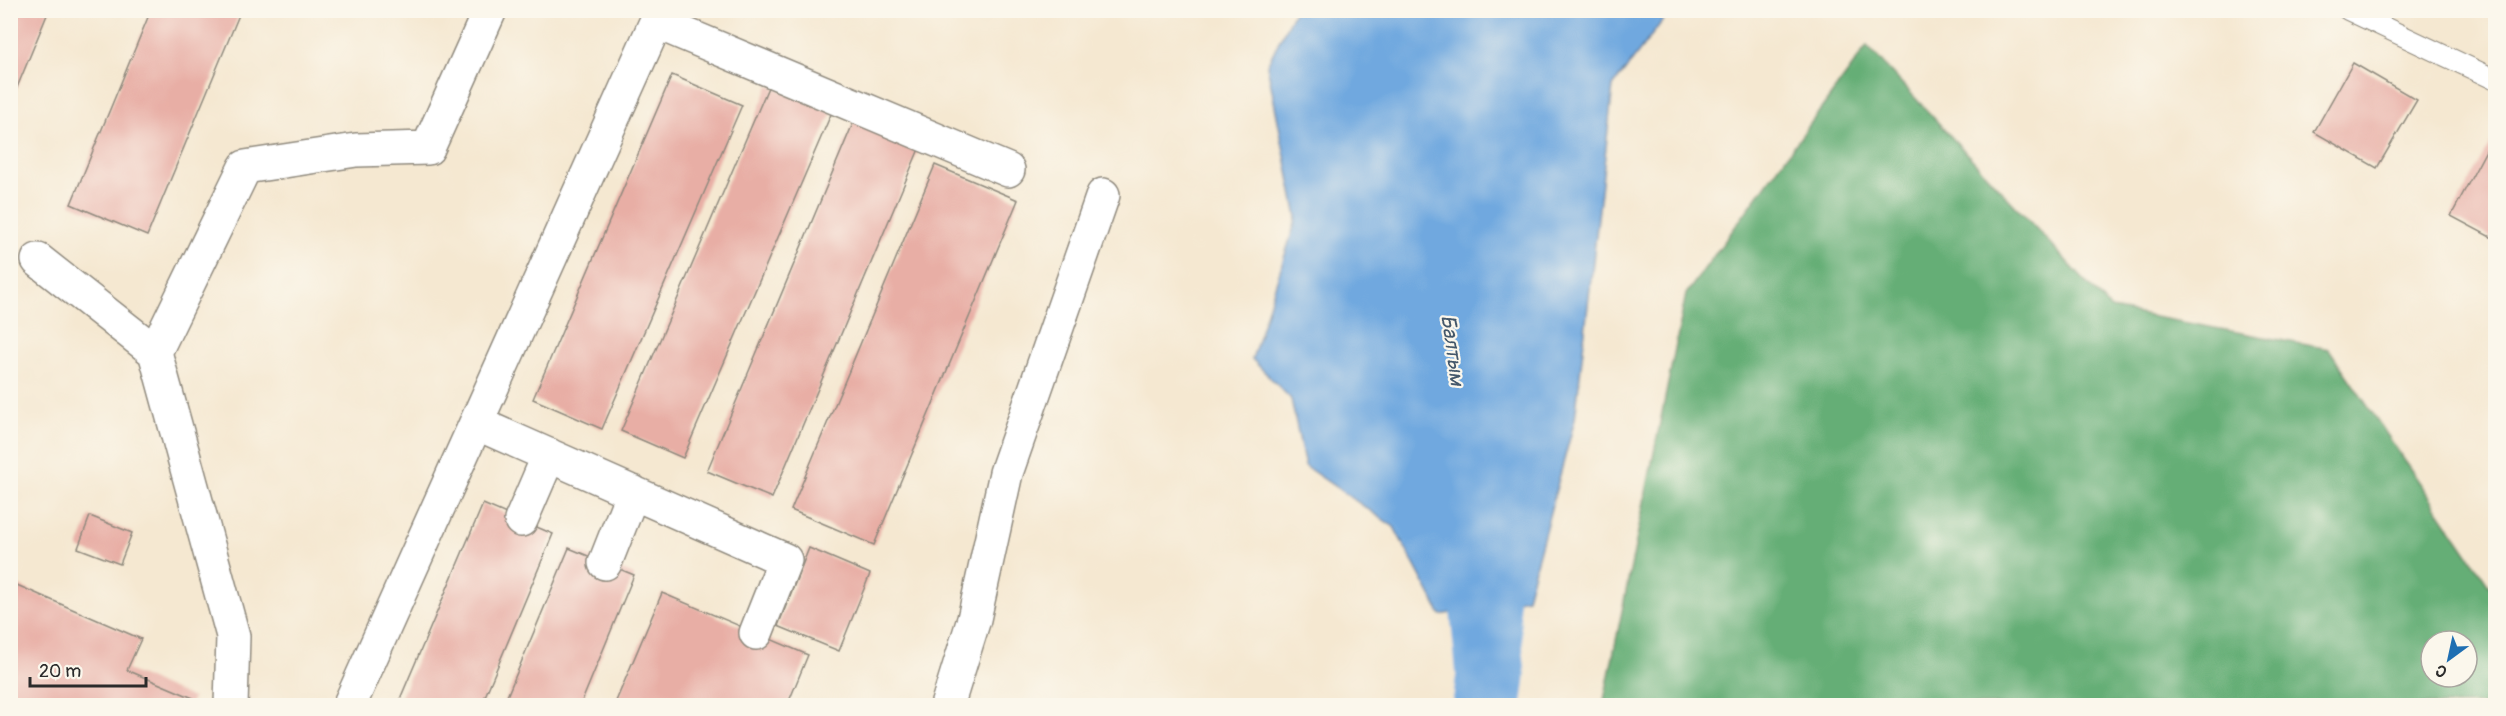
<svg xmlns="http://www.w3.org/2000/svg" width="2506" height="716" font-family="Pangolin,sans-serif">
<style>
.forest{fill:#65ae76;stroke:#486c50;stroke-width:1.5;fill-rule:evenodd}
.water{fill:#6fa8df;stroke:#4d6a85;stroke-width:1.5}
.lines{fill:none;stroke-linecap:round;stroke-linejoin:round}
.river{stroke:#6fa8df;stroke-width:69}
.building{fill:#e8aea5}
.service-casing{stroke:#908a7e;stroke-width:22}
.minor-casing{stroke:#908a7e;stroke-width:36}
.service{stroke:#fff;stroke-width:20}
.minor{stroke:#fff;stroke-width:33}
.labels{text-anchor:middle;stroke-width:4.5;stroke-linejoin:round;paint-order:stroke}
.water-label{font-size:21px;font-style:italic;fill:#43576a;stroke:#fbf7ec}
</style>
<rect width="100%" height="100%" fill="#fbf7ec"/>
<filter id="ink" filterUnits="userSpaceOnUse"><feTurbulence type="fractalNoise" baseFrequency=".0167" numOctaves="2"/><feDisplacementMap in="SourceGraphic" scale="12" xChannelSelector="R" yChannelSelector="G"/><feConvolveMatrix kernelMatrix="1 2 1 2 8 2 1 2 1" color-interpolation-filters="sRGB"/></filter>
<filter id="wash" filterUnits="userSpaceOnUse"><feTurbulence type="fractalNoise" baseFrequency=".008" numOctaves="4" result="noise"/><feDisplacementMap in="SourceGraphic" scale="24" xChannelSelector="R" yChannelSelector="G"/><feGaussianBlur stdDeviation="1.35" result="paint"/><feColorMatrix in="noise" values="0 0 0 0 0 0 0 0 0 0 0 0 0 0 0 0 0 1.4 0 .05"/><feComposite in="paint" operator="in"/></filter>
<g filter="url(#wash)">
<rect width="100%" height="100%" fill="#f5e8d1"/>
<path class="forest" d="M1867 46 2111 309 2329 349 2495 594V705H1603L1686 294ZM2431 641H2467V677H2431Z"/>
<path class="water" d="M1295 10 1670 11 1613 86 1575 419 1527 598 1441 615 1394 527 1305 466 1291 399 1252 359 1297 217 1267 65Z"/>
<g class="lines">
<path class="river" d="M1475 511 1491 675 1487 706"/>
</g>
<g id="blocks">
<path class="building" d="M10 10H49L11 102H10Z
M151 10H241L147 236 71 204Z
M2353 63 2417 100 2377 168 2314 132Z
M672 75 742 105 602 429 533 399Z
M769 85 832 112 683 458 621 431Z
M854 121 919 149 772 498 707 471Z
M2490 143 2496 146V240L2451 216Z
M935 165 1018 200 874 545 791 510Z
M483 504 553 534 481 706H397Z
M90 516 132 533 120 564 78 548Z
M569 548 634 575 580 706H503Z
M809 548 870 574 839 651 778 626Z
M10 582 141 639 127 670 193 698 189 706H79L69 701 67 706H10Z
M662 593 808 655 787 706H614Z"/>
</g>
</g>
<g filter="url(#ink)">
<use href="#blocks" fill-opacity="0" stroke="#908a7e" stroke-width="1.5"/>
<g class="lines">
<defs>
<path id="service" d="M2348 10 2496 80"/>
<path id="minor" d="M38 260 155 352 233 636 231 706
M155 352 245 167 356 150 428 148 490 10
M476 423 785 560 756 633
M521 520 549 455
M605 563 633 492
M349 706 656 22 1008 170
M947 706 974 619 1006 473 1103 195"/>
</defs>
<use href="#service" class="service-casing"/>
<use href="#minor" class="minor-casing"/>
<use href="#service" class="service"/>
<use href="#minor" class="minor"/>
</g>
</g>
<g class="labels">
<g class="water-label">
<text transform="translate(1453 350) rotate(82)" y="7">Балтым</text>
</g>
</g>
<rect width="2506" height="716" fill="none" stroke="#fbf7ec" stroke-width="36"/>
<g transform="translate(2449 659) rotate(213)"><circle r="28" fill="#fbf7ec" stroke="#a8a59f" stroke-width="1.5"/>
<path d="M0-4.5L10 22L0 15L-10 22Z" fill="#1f6fb2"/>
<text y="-9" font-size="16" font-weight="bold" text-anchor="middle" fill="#2b2b2b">С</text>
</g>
<path d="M30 677v9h116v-9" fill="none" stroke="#2b2b2b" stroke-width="3"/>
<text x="39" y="677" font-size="18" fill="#2b2b2b" stroke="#fbf7ec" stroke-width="4.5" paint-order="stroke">20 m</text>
</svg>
